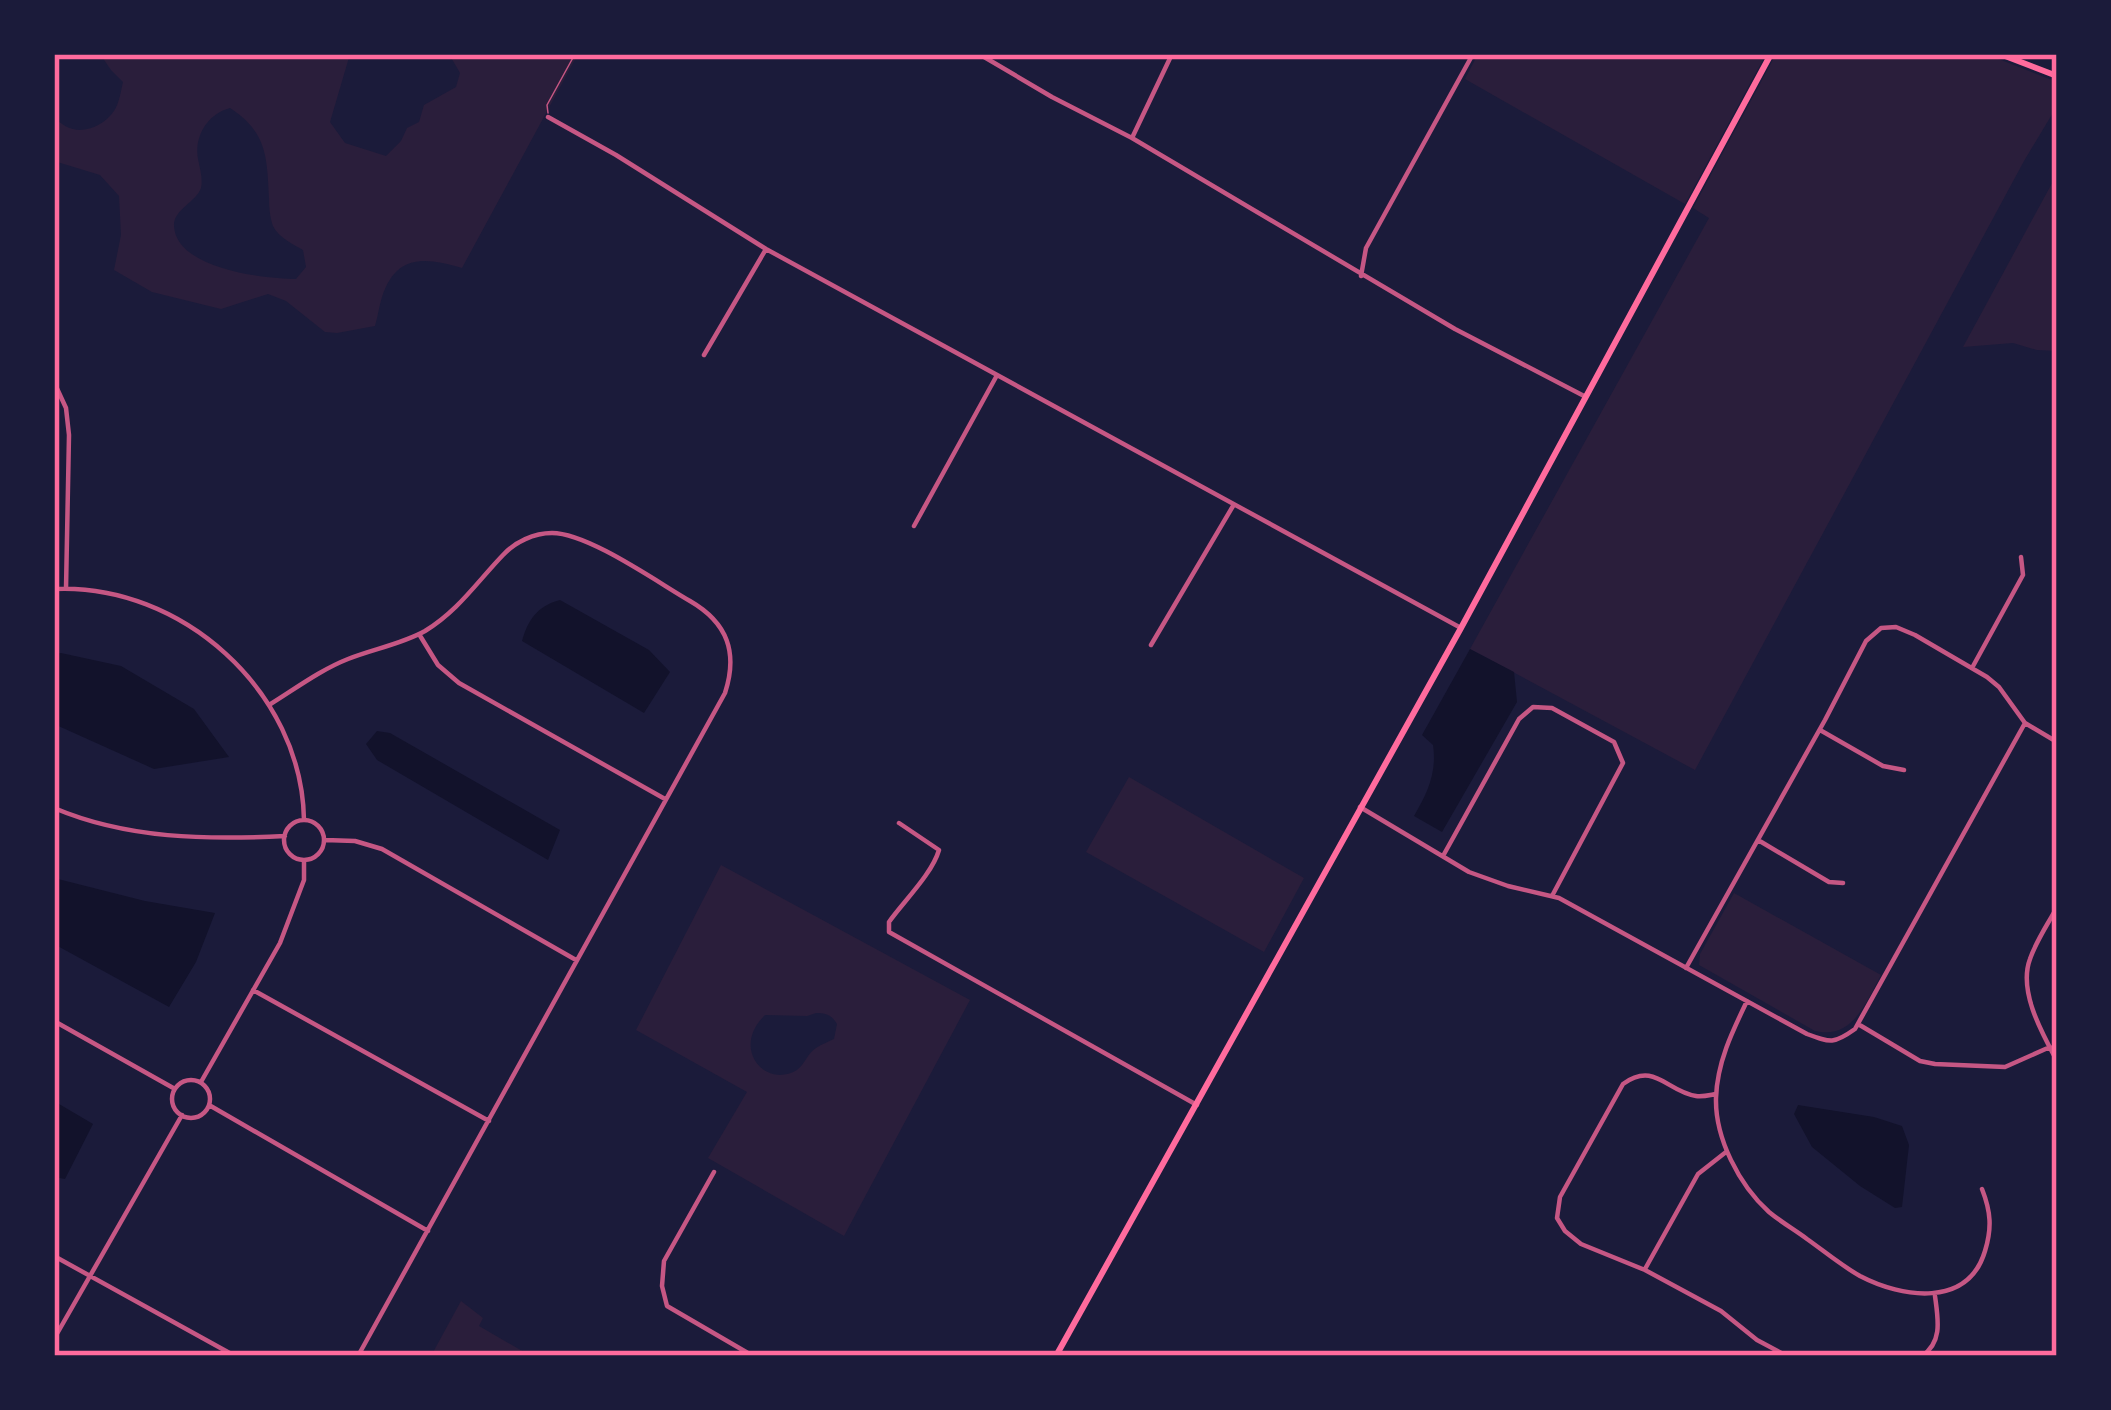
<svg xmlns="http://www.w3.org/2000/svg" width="2111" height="1410" font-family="'Golos Text',sans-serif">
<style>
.green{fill:#2a1e3b;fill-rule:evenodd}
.water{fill:#12122b}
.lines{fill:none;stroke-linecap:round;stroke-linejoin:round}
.service{stroke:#c65784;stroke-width:1.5}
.minor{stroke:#c65784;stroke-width:4.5}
.secondary{stroke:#ff6b9d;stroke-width:6}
.neatline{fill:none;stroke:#ff6b9d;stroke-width:4.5}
</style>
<rect width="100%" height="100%" fill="#1b1b3a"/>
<path class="green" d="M100 54H350L330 122 345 143 386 156 401 141 407 128 419 122 424 105 456 87 460 73 449 54H578L462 268C425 257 396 254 382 297 379 306 378 316 375 326L337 333 325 332 286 301 268 294 221 309 152 292 114 270 121 235 119 196 100 175 54 161V116C70 138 99 132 114 111 119 104 121 91 123 82L111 70ZM230 108C267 132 267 157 269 198 269 207 270 218 273 226 279 238 293 244 303 250L306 267 296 279C265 279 176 269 174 226 173 210 196 202 201 188 203 178 200 169 198 159 194 137 207 114 230 108Z
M1478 54H1766L1685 204 1465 79Z
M1776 54H1986L2057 82V106L2024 161 1695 770 1470 649 1709 218 1693 208Z
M2057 174V351L2037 350 2013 343 1963 347Z
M1129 777 1304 878 1264 952 1086 852Z
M721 865 970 1000 844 1236 708 1158 747 1092 636 1030ZM816 1013C826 1013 832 1015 837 1024L834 1039C828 1042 822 1044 816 1048 808 1053 804 1065 797 1070 766 1089 730 1049 765 1015L807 1016Z
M1734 893 1881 975C1866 1002 1853 1040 1815 1031L1699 965 1700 954Z
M461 1301 483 1318 479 1326 531 1356H431Z"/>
<path class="water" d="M560 600 649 650 670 672 644 713 522 641C528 620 537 606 560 600Z
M1470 649 1514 672 1517 702 1442 832 1414 816C1428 792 1437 772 1433 745L1422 735Z
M61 653 121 666 194 709 229 757 154 769 54 724V654Z
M377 731 390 733 560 830 548 860 377 760 366 744Z
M54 878 145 901 215 913 196 962 169 1007 54 944Z
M54 1101 93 1124 65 1179 54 1177Z
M1798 1105 1874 1117 1902 1126 1909 1145 1902 1207 1895 1208 1860 1186 1812 1147 1794 1114Z"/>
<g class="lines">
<path class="service" d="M548 113 547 105 575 54"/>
<path class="minor" d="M979 54 1052 97 1132 138 1455 329 1586 397
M548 117 616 155 766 249 1461 628
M1132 138 1172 54
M1361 276 1366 248 1473 54
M704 355 766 249
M54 382 66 408 69 435 66 589
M914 526 996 377
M54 589C181 583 302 691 304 820
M419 634 438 665 459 683 665 799
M1151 645 1233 506
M1972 668 2023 575 2021 557
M269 705C295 689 320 670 348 659 373 649 402 644 425 631 458 611 477 582 503 555 515 542 534 533 552 533 588 533 657 582 690 601 728 623 738 653 725 693L358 1356
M1820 730 1883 766 1904 770
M1360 807 1469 872 1508 886 1559 898 1807 1034C1831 1043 1834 1044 1855 1029L2025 723
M54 808C127 839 207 840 285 836
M284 840a20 20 0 1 1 40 0a20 20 0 1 1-40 0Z
M899 823 939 850C932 874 904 901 889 922V932L1197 1105
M325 840 355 841 382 849 576 960
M1758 840 1829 882 1843 883
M1443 856 1519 719 1533 707 1552 708 1614 742 1623 763 1552 896
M2057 907C2048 924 2036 941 2030 959 2018 991 2042 1033 2057 1061
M1686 968 1825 720 1866 641 1881 628 1896 627 1915 635 1987 677 1999 687 2025 723 2057 742
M253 990 489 1121
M1747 1001C1732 1032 1717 1063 1716 1098 1715 1138 1739 1185 1769 1212 1781 1222 1795 1230 1807 1239 1824 1251 1842 1266 1860 1276 1902 1298 1968 1308 1985 1251 1992 1228 1991 1212 1982 1189
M54 1021 175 1089
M1858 1024 1920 1061 1935 1064 2005 1067 2050 1047
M172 1099a19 19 0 1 1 38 0a19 19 0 1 1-38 0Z
M201 1082 280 943 304 880V860
M1716 1094C1710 1095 1703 1097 1696 1096 1667 1092 1655 1061 1623 1084L1560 1197 1557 1218 1565 1231 1581 1244 1645 1270 1721 1311 1757 1340 1787 1356
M209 1105 428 1231
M714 1172 664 1261 662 1286 667 1306 753 1356
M54 1256 235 1356
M1645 1269 1698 1174 1726 1152
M54 1339 182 1115
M1922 1356C1943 1342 1938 1319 1935 1296
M2053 1356 2057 1349"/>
<path class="secondary" d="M2000 54 2057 76
M1056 1356 1461 628 1771 54"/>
</g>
<rect width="2111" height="1410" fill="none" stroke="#1b1b3a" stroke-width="114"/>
<rect x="57" y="57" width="1997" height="1296" class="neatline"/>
</svg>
